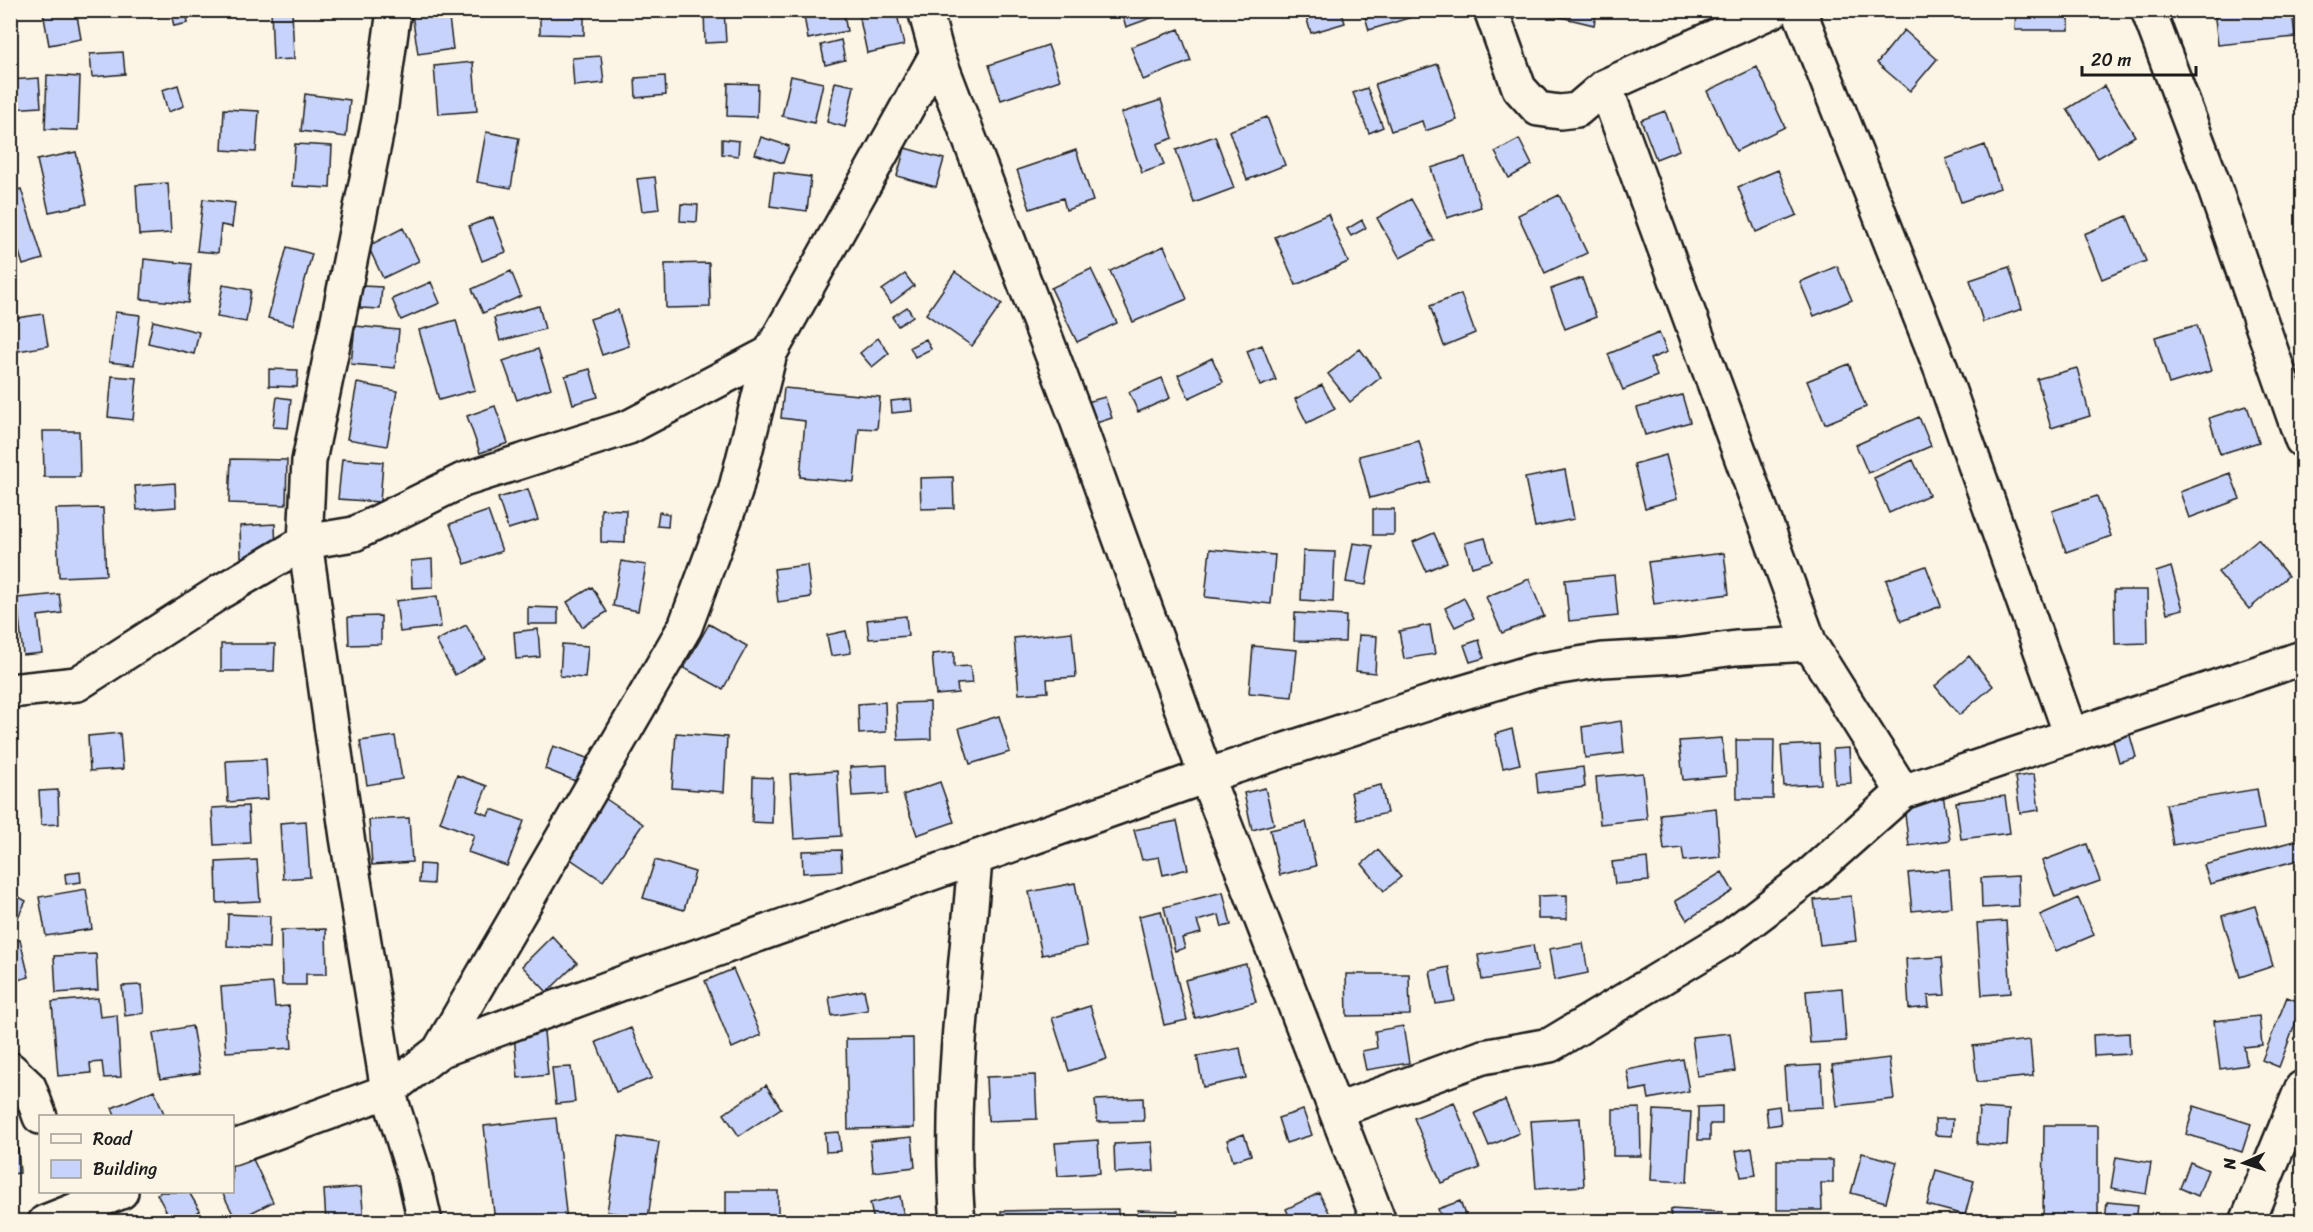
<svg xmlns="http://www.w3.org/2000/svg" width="2313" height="1232" font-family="Sriracha,sans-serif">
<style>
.building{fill:#c7d3fa;stroke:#1c1c1c;stroke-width:1.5}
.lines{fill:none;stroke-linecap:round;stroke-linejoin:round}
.street-casing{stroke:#1c1c1c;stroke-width:38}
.street{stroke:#fcf5e5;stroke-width:33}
</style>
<rect width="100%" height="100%" fill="#fcf5e5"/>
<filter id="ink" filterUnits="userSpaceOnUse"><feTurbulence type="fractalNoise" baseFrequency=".0167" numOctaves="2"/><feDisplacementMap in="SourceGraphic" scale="12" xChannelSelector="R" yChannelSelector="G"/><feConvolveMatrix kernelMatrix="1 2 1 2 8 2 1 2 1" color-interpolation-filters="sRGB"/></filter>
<g filter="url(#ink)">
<path class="building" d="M76 10 81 39 49 45 43 12Z
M149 10H186L188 23 174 26 171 13 151 18Z
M271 10H292L294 59 273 60Z
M448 10 453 49 418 54 412 14Z
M540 10H584V35L540 34Z
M704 10H724L726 42 705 43Z
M803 10H843L847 31 808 39Z
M858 10H896L904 45 867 53Z
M1121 10H1166L1167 12 1126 27Z
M1304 10H1341L1345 23 1311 33Z
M1363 10H1411L1412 17 1369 30Z
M1557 10H1597L1594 25 1556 16Z
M2016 10H2069V30H2015Z
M2214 10H2292L2295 37 2218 45Z
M1179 29 1191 61 1143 80 1131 47Z
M1904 30 1937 59 1910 91 1877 63Z
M841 40 845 60 825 65 821 45Z
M1048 45 1060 80 1001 100 989 65Z
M123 52 125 74 92 77 90 54Z
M601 56 604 83 574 86 572 58Z
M473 62 477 111 438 114 434 66Z
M1438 64 1457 120 1425 131 1422 121 1391 131 1375 84Z
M1757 67 1785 127 1736 151 1707 91Z
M47 75 80 77 78 130 45 129Z
M665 76 666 95 636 98 635 78Z
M791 76 823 83 814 123 782 116Z
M39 78 41 107 10 109V80Z
M835 82 854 86 845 127 827 122Z
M728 83 758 84 757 117 727 116Z
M178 85 184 106 168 112 162 90Z
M2104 86 2135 136 2098 158 2067 109Z
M1367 88 1383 127 1369 133 1353 93Z
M305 94 350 100 346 137 301 131Z
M1161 100 1173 138 1157 144 1164 165 1142 173 1121 113Z
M224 109 259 111 256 152 222 150Z
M1665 111 1679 150 1656 159 1641 120Z
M1267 117 1285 165 1247 180 1229 131Z
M486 132 519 138 511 188 477 182Z
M1215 136 1234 188 1194 203 1176 150Z
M761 137 789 146 783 163 755 154Z
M722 139 739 141 738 156 722 154Z
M1519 139 1532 165 1509 178 1495 152Z
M295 144 332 146 330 188 292 186Z
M1985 145 2000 188 1961 202 1946 159Z
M905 148 944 159 936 187 897 176Z
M1076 150 1093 201 1066 210 1063 198 1030 209 1017 170Z
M76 152 87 204 49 212 37 160Z
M1465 157 1481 207 1447 218 1431 168Z
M1778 170 1797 215 1756 232 1738 187Z
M774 172 811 177 807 211 770 206Z
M655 177 659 209 642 211 637 179Z
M168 183 171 233 139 235 136 185Z
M21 189 43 259 23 265 10 223V192Z
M1559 195 1587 253 1545 273 1518 215Z
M203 199 235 203 232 227 221 225 218 253 197 251Z
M1411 199 1434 240 1400 258 1377 218Z
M681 204 698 205 697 222 680 221Z
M1328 214 1348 262 1296 285 1275 237Z
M2127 216 2146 261 2102 279 2084 234Z
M493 217 506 252 482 261 469 226Z
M1362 220 1366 228 1351 236 1347 229Z
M403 228 419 261 383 278 368 246Z
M1164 246 1187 299 1133 322 1110 271Z
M287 247 312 254 293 325 268 318Z
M144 259 191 264 188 303 141 299Z
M709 263 710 307 666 308 665 264Z
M1837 266 1852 300 1814 316 1800 282Z
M2009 267 2022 309 1983 322 1970 280Z
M1091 269 1117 323 1077 342 1051 288Z
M511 271 521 296 483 313 472 289Z
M955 272 1002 304 972 346 926 314Z
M905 274 914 286 891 303 882 290Z
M1582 278 1596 317 1565 329 1551 289Z
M431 282 440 303 401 320 392 299Z
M223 285 251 290 246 322 217 317Z
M362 286 382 287 380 309 360 308Z
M1461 294 1475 333 1444 346 1430 306Z
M539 306 545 329 500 341 494 318Z
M907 307 913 316 898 326 892 317Z
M618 310 629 346 602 355 590 319Z
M115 312 140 315 134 365 109 362Z
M43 314 48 346 12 352 10 319Z
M456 320 475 390 439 400 419 330Z
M153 321 199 332 194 354 148 343Z
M2197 325 2211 371 2169 384 2155 337Z
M355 326 399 330 395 368 351 364Z
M1659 333 1667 352 1650 359 1657 376 1623 390 1608 354Z
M878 338 889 353 872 367 860 353Z
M926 339 931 349 915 357 910 347Z
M1262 345 1276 380 1260 386 1247 351Z
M538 349 551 388 517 400 503 361Z
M1360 349 1381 377 1350 402 1328 374Z
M1212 358 1223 382 1189 398 1178 375Z
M1849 364 1866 407 1825 424 1807 381Z
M2077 368 2090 416 2051 428 2037 379Z
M269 369 298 370 297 387 269 386Z
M590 369 598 397 573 404 565 376Z
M112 376 137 378 133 420 108 417Z
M1162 378 1170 398 1138 412 1129 392Z
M357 383 397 391 387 446 347 439Z
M1322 385 1335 409 1307 423 1295 399Z
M784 388 880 397 877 429 859 428 854 482 800 477 805 421 781 418Z
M1682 395 1690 422 1645 435 1637 408Z
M277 397 291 399 288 428 273 427Z
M1105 397 1112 418 1093 424 1087 402Z
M911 399 912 411 892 413 891 401Z
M495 406 508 443 480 453 467 416Z
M2247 406 2259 442 2220 454 2209 418Z
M1919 417 1931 446 1868 473 1856 445Z
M43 431H79L80 477H44Z
M1419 441 1430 482 1370 498 1359 456Z
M1666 455 1677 499 1645 508 1634 464Z
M231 459 287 460 286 505 229 503Z
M342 459 383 462 380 502 338 499Z
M1913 460 1929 495 1889 513 1874 478Z
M1565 470 1574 519 1535 527 1525 478Z
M2230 473 2240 499 2189 518 2180 492Z
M953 477 954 508 921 509 920 478Z
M175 483 176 507 137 510 135 486Z
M528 489 538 520 508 529 498 498Z
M2097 496 2111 536 2066 552 2052 511Z
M103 508 106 575 59 577 56 509Z
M601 509 626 510 625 543 601 542Z
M1373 509H1394V535H1373Z
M488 511 502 551 465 564 450 524Z
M659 512 669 514 668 527 657 526Z
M275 524 276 556 241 557 240 526Z
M1434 533 1447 562 1426 571 1413 542Z
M1485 538 1492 561 1472 567 1465 543Z
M2258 539 2288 576 2249 609 2218 572Z
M1353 543 1373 546 1366 585 1346 582Z
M1210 549 1275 555 1271 604 1205 597Z
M1303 551 1335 552 1333 602 1301 600Z
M1724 553 1729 594 1654 604 1648 562Z
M432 559 433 587 412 588 411 561Z
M621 561 646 565 638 611 613 606Z
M807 565 811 597 778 602 774 569Z
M1926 566 1941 606 1901 621 1886 580Z
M2171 567 2183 609 2167 613 2156 572Z
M1614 575 1618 616 1569 621 1565 580Z
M1529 579 1544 616 1502 633 1486 597Z
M592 587 607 612 582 627 567 602Z
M2114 590H2147L2148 643 2115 644Z
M59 594 62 613 38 616 42 653 23 655 17 598Z
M437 596 441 627 400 632 396 601Z
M1464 598 1474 618 1455 627 1445 608Z
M528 607 558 608V624H528Z
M1295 613 1346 616 1345 642 1294 641Z
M381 616V644L349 645 348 617Z
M906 616 908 636 869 639 867 620Z
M709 624 747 646 723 689 684 668Z
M466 625 485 658 455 675 436 641Z
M1430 625 1435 654 1404 659 1399 631Z
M538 629 540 657 516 659 514 632Z
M846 631 851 653 831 656 827 635Z
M1072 632 1076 677 1047 679 1048 692 1019 694 1014 638Z
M1359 635 1377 636 1375 673 1356 671Z
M1479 640 1484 658 1470 662 1464 645Z
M221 644H275L274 671H221Z
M562 644 588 646 585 678 560 676Z
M1253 646 1297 650 1292 697 1249 693Z
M954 652V667L970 666 972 683 957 684 958 693 936 695 932 654Z
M1969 656 1993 686 1959 715 1935 686Z
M885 702 886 732 859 734 858 704Z
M930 702 931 739 898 740 896 703Z
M999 716 1010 752 970 764 959 728Z
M1621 721 1624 753 1585 758 1582 727Z
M1512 729 1520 764 1503 768 1495 734Z
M2129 732 2136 757 2119 762 2112 737Z
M120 733 123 769 90 771 88 736Z
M676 733 727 737 724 792 672 788Z
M395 736 402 779 367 785 360 741Z
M1722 738 1726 776 1683 780 1679 741Z
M1736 740H1774L1773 799H1737Z
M1819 744 1821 784 1784 786 1781 746Z
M553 746 587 758 578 782 545 769Z
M1849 748 1851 783 1835 784 1833 749Z
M266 759 268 799 228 802 226 761Z
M887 765 888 794 852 796 850 767Z
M1583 767 1585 787 1538 793 1536 773Z
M837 771 841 836 794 839 790 774Z
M1643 773 1647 819 1600 824 1596 777Z
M2034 774 2039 810 2020 813 2015 777Z
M457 775 487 786 477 811 488 815 491 809 524 821 507 866 468 852 474 835 440 822Z
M753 777 773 778 772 823 752 822Z
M940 782 954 822 917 835 903 795Z
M1381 785 1387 813 1357 820 1351 792Z
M1265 788 1274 824 1252 830 1244 793Z
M2257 789 2264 829 2173 845 2166 804Z
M58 790 59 824 41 825 39 791Z
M1943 794 1950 840 1909 846 1903 799Z
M2005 796 2010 833 1961 839 1956 802Z
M606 799 643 824 603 881 566 856Z
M248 806 250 843 214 845 212 808Z
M1716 808 1720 857 1684 861 1682 848 1664 850 1660 814Z
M409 818 412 862 372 865 369 820Z
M306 821 310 877 283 879 280 823Z
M1177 821 1188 869 1163 875 1159 857 1142 860 1134 830Z
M1306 822 1316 866 1280 875 1270 830Z
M2302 839V859L2210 884 2204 865Z
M2087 844 2100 881 2055 897 2042 861Z
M841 850 842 871 803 873 802 851Z
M1378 850 1401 877 1384 891 1362 864Z
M1647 858 1649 881 1615 884 1612 862Z
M257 860 260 901 217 903 216 862Z
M655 860 695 872 684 910 643 898Z
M420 864 434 865 433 884 419 883Z
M1949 869 1952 907 1912 911 1908 873Z
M80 872 81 882 66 884 65 874Z
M1722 872 1733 891 1687 920 1675 901Z
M2018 876 2019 906 1982 908 1981 878Z
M1075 883 1087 946 1042 955 1029 892Z
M86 889 92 929 46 936 39 897Z
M10 892 26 901 18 917 10 913Z
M1223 892 1231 925 1222 927 1219 915 1197 921 1201 933 1182 938 1185 948 1175 951 1164 907Z
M1567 895V919H1538V896Z
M1851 896 1856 941 1820 945 1814 900Z
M2078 898 2094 935 2056 951 2040 915Z
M2255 906 2273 966 2240 977 2222 916Z
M1161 911 1187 1020 1164 1025 1139 916Z
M228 914 270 916 269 948 227 946Z
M2006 921 2011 993 1982 995 1977 923Z
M326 929 327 974H306V985H282L281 930Z
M552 936 577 963 547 992 522 966Z
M20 940 29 977 10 982V942Z
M1583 943 1588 973 1554 980 1549 949Z
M1533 945 1538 971 1482 980 1478 955Z
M96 954 98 990 56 993 54 956Z
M1942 957 1945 995 1928 996 1929 1007 1909 1009 1906 959Z
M1246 964 1256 1002 1195 1018 1185 980Z
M1449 967 1455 1001 1436 1004 1430 971Z
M733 969 761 1035 732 1048 705 981Z
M1346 974H1409L1410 1015 1347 1016Z
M273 983 275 1007 289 1006 292 1048 226 1052 221 987Z
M141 985 144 1013 125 1016 122 986Z
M1842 988 1846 1041 1810 1043 1806 991Z
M864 990 868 1010 832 1016 829 997Z
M2287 997 2302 1003V1006L2279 1067 2262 1060Z
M98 998 100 1017 117 1015 121 1077 104 1078 102 1062 90 1063 91 1073 58 1076 52 1002Z
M1090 1006 1107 1059 1069 1071 1052 1018Z
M2259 1016 2262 1045 2244 1047 2247 1065 2220 1069 2214 1021Z
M192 1026 200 1073 160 1079 153 1033Z
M1403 1026 1409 1063 1366 1070 1362 1051 1377 1048 1375 1031Z
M631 1028 652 1078 616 1092 596 1042Z
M544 1032 548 1075 518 1078 514 1035Z
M1730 1033 1735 1071 1697 1076 1692 1037Z
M2129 1033 2130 1054 2094 1056 2093 1035Z
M913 1038 914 1128 848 1129 846 1039Z
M2030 1040 2033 1076 1977 1082 1973 1046Z
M1240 1048 1246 1078 1203 1087 1197 1056Z
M1889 1058 1894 1099 1837 1106 1832 1065Z
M1683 1059 1689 1091 1649 1099 1647 1088 1631 1091 1627 1070Z
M1821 1065 1823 1107 1787 1109 1784 1067Z
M571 1067 575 1102 556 1104 552 1068Z
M1035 1075 1037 1119 988 1121 986 1077Z
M766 1085 781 1108 739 1136 724 1114Z
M154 1090 165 1116H115L112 1108Z
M1143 1098 1144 1121 1097 1122 1095 1100Z
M1505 1100 1519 1133 1489 1146 1475 1113Z
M1454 1102 1480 1168 1441 1183 1414 1118Z
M1722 1106V1124H1710V1140H1698V1107Z
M1779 1106 1781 1124 1768 1126 1766 1108Z
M2194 1106 2251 1124 2242 1152 2186 1134Z
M1640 1108 1641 1156H1613V1109Z
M1979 1108 2009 1110 2007 1146 1977 1144Z
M1303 1110 1312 1135 1286 1143 1278 1118Z
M1654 1110 1691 1112 1687 1182 1651 1180Z
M556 1118 567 1222H495L484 1126Z
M1580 1118 1584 1186 1536 1189 1531 1121Z
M1935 1119H1953L1952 1136 1935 1135Z
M2044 1125H2098V1222H2043Z
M839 1132 841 1151 826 1152 825 1133Z
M1244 1134 1251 1155 1233 1161 1227 1140Z
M619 1136 659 1142 648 1218 607 1212Z
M912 1137 915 1167 873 1172 870 1141Z
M1098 1140 1100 1173 1058 1176 1055 1143Z
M1152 1142 1154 1171 1115 1173 1114 1144Z
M10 1147H18L20 1173 10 1174Z
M1752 1148 1756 1175 1741 1177 1736 1151Z
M1862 1153 1897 1162 1886 1202 1851 1193Z
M251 1155 273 1202 236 1220 222 1192H232V1164Z
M2116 1157 2151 1163 2146 1194 2111 1188Z
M1777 1160H1833V1183H1821L1822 1210H1777Z
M2190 1162 2208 1170 2198 1196 2180 1188Z
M1936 1170 1974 1181 1965 1215 1927 1205Z
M361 1187 364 1221 326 1222 324 1190Z
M726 1191H778V1222H726Z
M161 1192H189L200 1211 182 1222H172L157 1194Z
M1319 1193 1333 1220 1292 1222 1286 1209Z
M900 1196 905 1222H874L870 1203Z
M1460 1201 1466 1218 1443 1222 1438 1209Z
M2107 1202 2138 1205 2136 1222H2105Z
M1118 1209V1222H1001V1211Z
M1671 1209 1722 1212 1721 1222H1670Z
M1138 1210 1178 1211V1222H1138Z"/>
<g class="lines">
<defs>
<path id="street" d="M394 10 379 120 309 461 305 542 347 837 388 1091 415 1177 425 1222
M925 10 937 54 1076 417 1206 776 1379 1222
M1491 10 1519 88 1538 109 1560 112 1577 110 1605 86 1774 10
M1799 10 1941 369 2071 735
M2148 10 2210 175 2302 440
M1605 86 1810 644 1903 792
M10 691 77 684 220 592 305 542 354 534 463 480 629 427 770 353
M439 1051 685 627 735 492 770 353 937 54
M10 1069 29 1087 40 1117
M1338 1110 1483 1057 1550 1045 1731 936 1803 881 1903 792 2302 658
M232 1148 388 1091 439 1051 636 978 1206 776 1441 699 1535 671 1603 660 1676 656 1736 648 1810 644
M45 1222 121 1192
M958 1222C947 1102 966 978 975 859
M2247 1222 2302 1088"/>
</defs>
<use href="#street" class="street-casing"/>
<use href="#street" class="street"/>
</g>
</g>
<rect width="2313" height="1232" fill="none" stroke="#fcf5e5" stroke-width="36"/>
<rect x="18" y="18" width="2277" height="1196" fill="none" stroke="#1c1c1c" stroke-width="2" filter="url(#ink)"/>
<rect x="39" y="1115" width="195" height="78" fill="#fcf5e5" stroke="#a29e95" stroke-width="1.5"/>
<rect x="51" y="1134" width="30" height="9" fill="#fcf5e5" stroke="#a29e95" stroke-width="1.5"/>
<text x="93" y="1145" font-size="18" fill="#1c1c1c">Road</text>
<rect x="51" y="1160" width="30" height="18" fill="#c7d3fa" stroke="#a29e95" stroke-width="1.5"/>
<text x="93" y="1175" font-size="18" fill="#1c1c1c">Building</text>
<g transform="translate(2244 1163) rotate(267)" stroke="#fcf5e5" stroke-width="4.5" paint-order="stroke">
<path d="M0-4.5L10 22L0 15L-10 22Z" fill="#1c1c1c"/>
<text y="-9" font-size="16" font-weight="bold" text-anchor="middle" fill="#1c1c1c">N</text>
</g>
<path d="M2082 66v9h114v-9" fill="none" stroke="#1c1c1c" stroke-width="3"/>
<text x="2091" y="66" font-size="18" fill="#1c1c1c" stroke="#fcf5e5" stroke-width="4.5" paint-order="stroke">20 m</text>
</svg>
